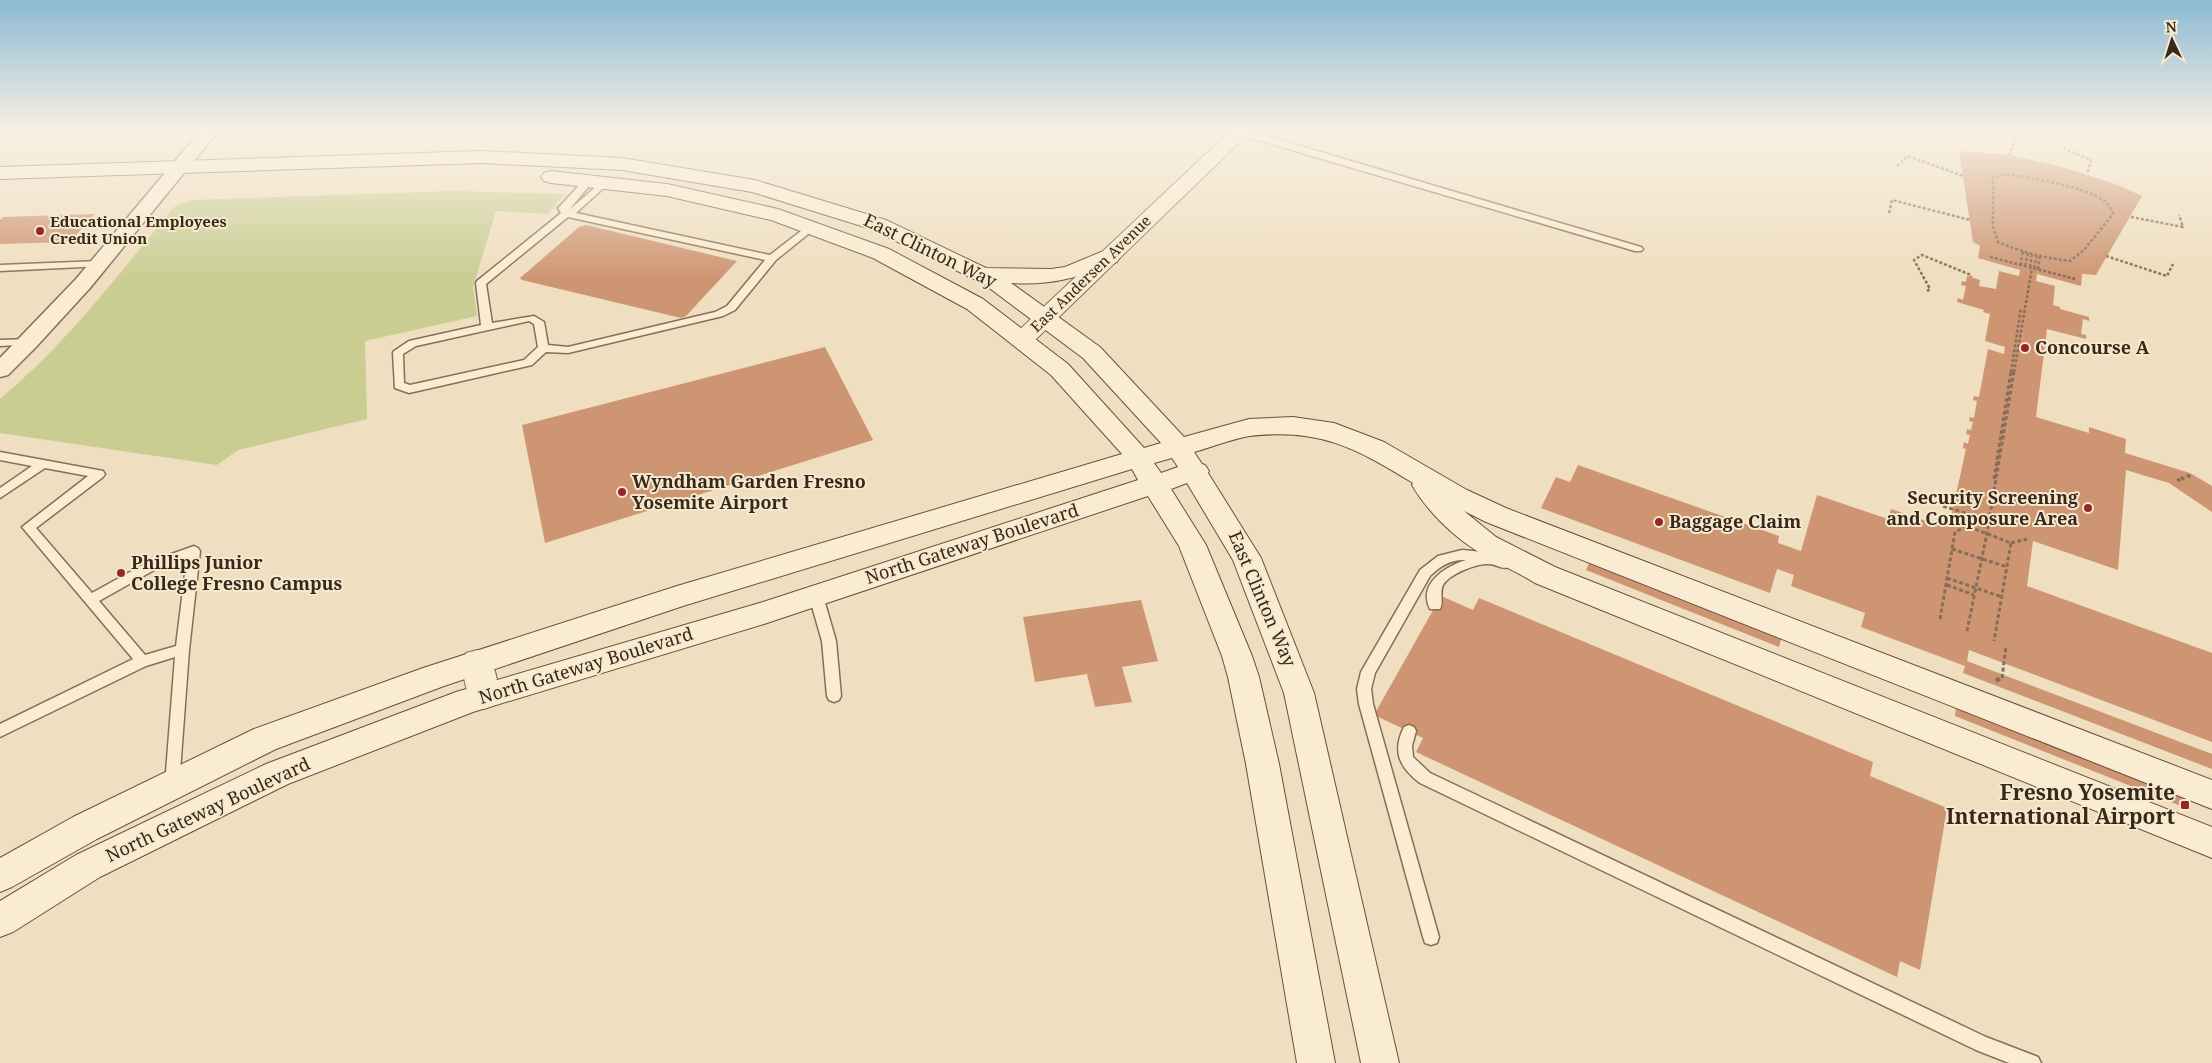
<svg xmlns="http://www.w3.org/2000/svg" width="2212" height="1063" font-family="'Noto Serif',serif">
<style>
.green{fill:#c9cd92}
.building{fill:#ce9573}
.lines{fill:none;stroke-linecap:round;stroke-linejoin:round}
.service-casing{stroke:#886e57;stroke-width:3}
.minor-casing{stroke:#886e57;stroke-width:3}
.tertiary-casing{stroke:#886e57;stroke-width:2}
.secondary-casing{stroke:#69503a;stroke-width:2}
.path-far2{stroke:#886e57;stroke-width:2.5;stroke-dasharray:3 2;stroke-linecap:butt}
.path-far1{stroke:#886e57;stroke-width:3;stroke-dasharray:4 2.5;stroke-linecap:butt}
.path{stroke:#886e57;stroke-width:4;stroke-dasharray:4.5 3;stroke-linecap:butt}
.service{fill:#faecd2;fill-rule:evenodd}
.minor{fill:#faecd2;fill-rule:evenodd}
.tertiary{fill:#faecd2;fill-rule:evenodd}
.secondary{fill:#faecd2;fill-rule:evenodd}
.poi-dot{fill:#98252b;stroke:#f6e9ce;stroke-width:2}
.labels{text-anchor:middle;stroke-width:4;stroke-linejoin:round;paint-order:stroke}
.far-poi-label{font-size:15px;font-weight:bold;fill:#37281c;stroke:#f6e9ce;text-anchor:start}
.far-street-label{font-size:15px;fill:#37281c;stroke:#f6e9ce}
.street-label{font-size:18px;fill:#37281c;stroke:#f6e9ce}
.poi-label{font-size:18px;font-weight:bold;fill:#37281c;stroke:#f6e9ce;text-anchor:start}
.near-poi-label{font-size:21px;font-weight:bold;fill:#37281c;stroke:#f6e9ce;text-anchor:end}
</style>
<rect width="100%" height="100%" fill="#efdebf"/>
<path class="green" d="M261 130H592L577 136H511L256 143 252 140Z
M454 191 564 194 548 214 496 211 473 287 477 316 365 341 367 419 238 450 217 465 0 433V399C67 343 119 274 174 207L191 200Z"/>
<path class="building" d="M1959 151 2009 155 2063 167 2118 185 2142 196 2096 275 2082 274 2081 286 2037 274 2036 281 2055 286 2053 305 2060 307V309L2089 317V321L2083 319 2081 334 2086 335V339L2047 329 2036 417 2089 433V427L2126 439 2125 453 2190 473 2212 486V512L2169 483 2126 470 2118 570 2033 541 2027 586 2212 653V742L1969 650 1967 661 2212 754V769L1963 673 1965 666 1861 627 1865 613 1791 586 1794 575 1777 569 1770 593 1541 508 1556 477 1570 482 1578 465 1779 536 1778 543 1801 551 1817 495 1888 519 1891 509 1935 524 1936 519 1951 517 1966 449 1963 448 1964 442 1968 444 1970 435 1966 434 1967 429 1971 430 1973 422 1969 421 1970 417 1974 418 1977 401 1973 400 1974 396 1979 397 1988 349 2004 354 2005 347 1985 341 1990 314 1983 312 1984 310 1957 302 1958 298 1963 300 1966 286 1961 285 1962 281 1966 282 1967 276 1980 280 1979 286 1996 289 1999 271 2019 276 2020 270 1978 258 1980 246 1973 242Z
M95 214 70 242 0 244V220L3 217Z
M586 225 737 261 686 316 681 318 522 280 520 278 579 227Z
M825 347 873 440 545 543 522 425Z
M1589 563 1781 639 1779 647 1586 570Z
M1441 596 1473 610 1479 598 1873 762 1870 776 1947 808 1920 970 1900 961 1897 977 1416 752 1423 738 1374 715Z
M1141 600 1158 661 1122 667 1132 702 1095 707 1087 674 1035 682 1023 617Z
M1956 707 2191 800V810L1955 716Z"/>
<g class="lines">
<defs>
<path id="service" d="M1237 130H1246L1641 247 1643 249 1641 251H1635L1237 134Z
M589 177 594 180 569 210 605 179 608 180V184L576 213 770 255 810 224 813 223 818 226 776 260 735 310 723 316 568 353 546 352 532 365 409 393 395 388 393 353 394 351 409 341 481 325 476 283 477 281 561 213 558 208 560 206 586 178ZM568 217 765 260 727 306 715 312 568 347 548 345 544 322 534 316 492 323 486 284ZM529 321 534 324 538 347 524 360 410 385 404 383 403 354 416 346Z
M99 261 103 262V266L0 271V265Z
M31 339 36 342 35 344 0 346V340Z
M0 452 103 471 105 474 103 477 36 528 92 593 146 563 194 546 198 548 200 551 189 650 179 785 177 790 172 791 167 790 165 785 175 657 146 666 0 737V724L133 659 22 527 88 476 45 468 0 498V488L32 466 0 460ZM187 558 176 646 145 655 99 601 156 569Z
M1462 550 1483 552 1509 561 1510 564 1509 567C1501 570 1497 564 1489 564 1477 563 1449 574 1443 585 1439 593 1444 601 1440 609H1430C1417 583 1447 566 1466 560 1451 559 1440 566 1430 576L1375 673 1371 689 1373 704 1439 937 1437 943 1431 945 1425 943 1423 937 1359 704 1357 689 1361 672 1420 570 1438 556Z
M816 591 821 592 823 596 836 641 841 696 839 700 834 702 829 700 827 696 822 641 809 596 811 592Z
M1409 725 1414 727 1416 731 1412 746 1413 757 1430 773 1986 1037 2038 1057 2041 1063H2009L1976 1050 1420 783C1399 767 1392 751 1404 727Z"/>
<path id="minor" d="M201 130H219L90 288 36 347 8 375 0 377V358L76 279Z"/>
<path id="tertiary" d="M1224 130H1248L1250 132 1032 343 1024 345 1016 343 1012 338 1016 333 1227 134Z
M477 650 488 653C495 668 502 690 495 705L484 709 473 705C466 691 459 668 466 653Z"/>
<path id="secondary" d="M482 151 622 158 755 180 886 220 986 268 1051 269 1065 267 1101 252 1109 250 1117 252 1120 257 1117 262C1081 277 1050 286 1011 283L1100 347 1184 437 1249 419 1293 417 1334 423 1384 442 1467 490 1506 508 2212 780V809L1486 522 1464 511 1496 537 1555 567 2212 827V858L1535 583C1516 571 1495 563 1477 551 1452 535 1427 511 1412 485L1413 483C1356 448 1320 428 1250 436 1232 439 1212 447 1194 452L1202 464 1205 465 1209 471 1208 473 1261 558 1314 693 1399 1063H1361L1284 693 1233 560 1187 483 1171 489 1206 545 1252 656 1259 677 1279 764 1335 1063H1297L1246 764 1228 677 1222 656 1179 546 1148 496 764 624 473 712 288 784 100 877 13 932 0 937V901L76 855 266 764 456 692 763 602 1138 480 1132 469 683 606 444 686 276 749 97 839 12 887 0 892V858L73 817 254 729 423 668 677 586 1122 454 1051 375 967 309 873 258 771 220 667 196 551 183 544 181 541 177 544 173 551 171 667 184 778 209 889 249 983 299 1068 364 1144 448 1161 443 1083 358 984 284 871 229 752 192 622 170 482 163 0 179V167ZM1172 458 1178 467 1161 473 1154 463Z"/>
</defs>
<use href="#service" class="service-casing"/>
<use href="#minor" class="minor-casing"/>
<use href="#tertiary" class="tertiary-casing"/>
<use href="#secondary" class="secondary-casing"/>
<path class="path-far2" d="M1989 130 2016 137 2009 155
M2063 148 2091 160 2087 174
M1897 166 1908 156 1963 176
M2007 174C2034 179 2083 186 2105 201 2109 204 2111 209 2113 214L2084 250 2070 261C2045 258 2021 252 1998 242L1993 227V177Z
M1889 213 1892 200 1970 220
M2131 217 2183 227 2179 215
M2022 254 2024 252
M2106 256 2167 276 2173 264
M1990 257 2075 279
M2021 265 2022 254
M2025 266 2028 253
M2030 267 2032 254
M2034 268 2037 255
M2038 269 2040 256
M1927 291 1930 289 1914 260 1922 255 1971 275V277
M2011 372 2021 308
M2014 372 2032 268"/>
<path class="path-far1" d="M2187 475 2192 478
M2181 477 2186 481
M1994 479 2011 371
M2177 479 2182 482
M1943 506 1987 520 1988 517
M2011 543 2027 539
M1952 549 2007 567
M1947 578 2002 597
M1947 585 1974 595
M1940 619 1955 532 1967 526 2011 543 1994 641
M1967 631 1987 533 2014 371
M2002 678 2006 646"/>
<path class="path" d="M1996 681 2002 677"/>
<use href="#service" class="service"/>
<use href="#minor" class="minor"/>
<use href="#tertiary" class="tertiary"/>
<use href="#secondary" class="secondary"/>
</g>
<linearGradient id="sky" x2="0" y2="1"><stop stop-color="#8cb9d4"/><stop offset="0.47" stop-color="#f8f0e2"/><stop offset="1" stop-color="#f8f0e2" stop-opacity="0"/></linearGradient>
<rect width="2212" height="279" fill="url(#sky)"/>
<g class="poi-dot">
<circle cx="40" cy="231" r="5"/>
<circle cx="2025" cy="348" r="5"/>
<circle cx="622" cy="492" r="5"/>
<circle cx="2088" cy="508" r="5"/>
<circle cx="1659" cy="522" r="5"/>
<circle cx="121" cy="573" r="5"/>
<rect x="2180" y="800" width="10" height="10" rx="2.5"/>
</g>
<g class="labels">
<g class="far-poi-label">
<text x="50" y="227">Educational Employees<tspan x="50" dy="17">Credit Union</tspan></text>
</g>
<g class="far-street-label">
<text transform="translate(1091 274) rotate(-44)" y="5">East Andersen Avenue</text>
</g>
<g class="street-label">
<text transform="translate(930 251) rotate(26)" y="6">East Clinton Way</text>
<text transform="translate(972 544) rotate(-18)" y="6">North Gateway Boulevard</text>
<text transform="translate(1262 599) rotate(67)" y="6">East Clinton Way</text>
<text transform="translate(586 666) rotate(-17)" y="6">North Gateway Boulevard</text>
<text transform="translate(208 810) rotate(-25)" y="6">North Gateway Boulevard</text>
</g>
<g class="poi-label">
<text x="2035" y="354">Concourse A</text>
<text x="632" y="488">Wyndham Garden Fresno<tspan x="632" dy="21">Yosemite Airport</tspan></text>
<text x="2078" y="504" text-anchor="end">Security Screening<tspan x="2078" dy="21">and Composure Area</tspan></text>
<text x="1669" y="528">Baggage Claim</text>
<text x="131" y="569">Phillips Junior<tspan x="131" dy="21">College Fresno Campus</tspan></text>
</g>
<g class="near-poi-label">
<text x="2175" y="800">Fresno Yosemite<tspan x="2175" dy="24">International Airport</tspan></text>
</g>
</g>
<g transform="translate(2172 40) rotate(356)" stroke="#f6e9ce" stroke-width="4" paint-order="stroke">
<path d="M0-4L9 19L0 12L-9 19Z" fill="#37281c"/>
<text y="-8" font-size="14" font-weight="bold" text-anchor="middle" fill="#37281c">N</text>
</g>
</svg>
